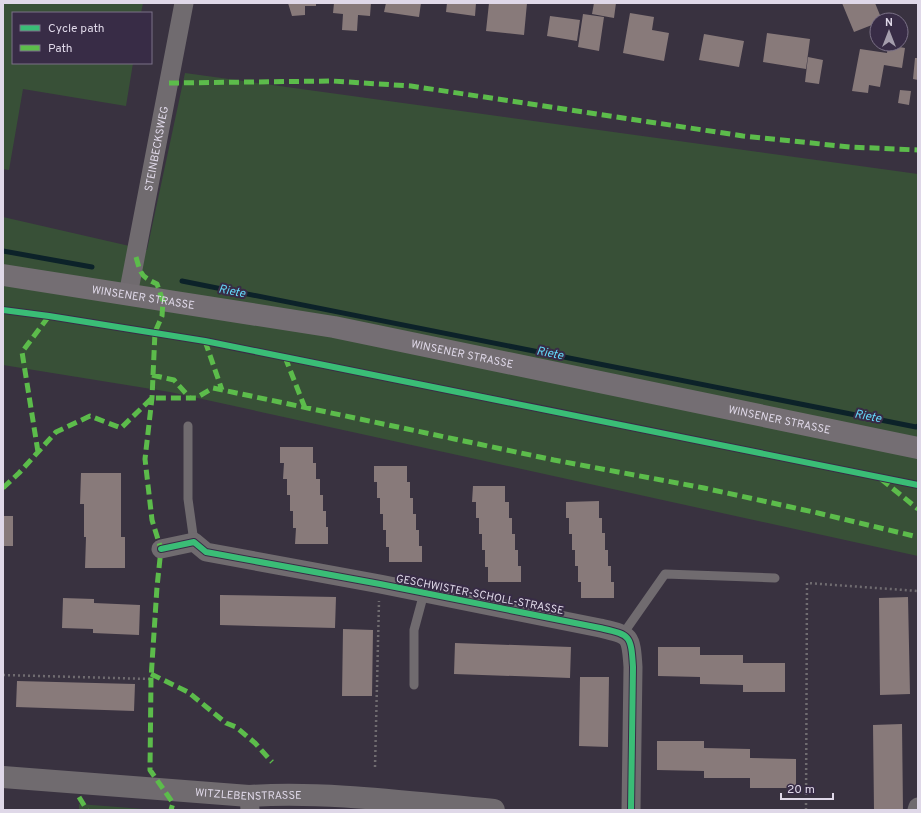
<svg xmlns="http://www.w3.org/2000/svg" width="921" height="813" font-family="Overpass,sans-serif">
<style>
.green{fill:#385037}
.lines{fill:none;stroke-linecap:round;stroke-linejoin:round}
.stream{stroke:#0c2229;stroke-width:5}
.building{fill:#887a7a}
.path{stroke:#706c70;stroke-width:2.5;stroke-dasharray:2 3;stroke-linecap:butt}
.service{stroke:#706b6f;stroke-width:9}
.minor{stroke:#706b6f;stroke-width:19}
.tertiary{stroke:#706b6f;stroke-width:22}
.secondary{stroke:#746e73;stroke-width:22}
.quiet{stroke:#5cbc4b;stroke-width:5;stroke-dasharray:10 5;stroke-linecap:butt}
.cycleway-casing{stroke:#382c46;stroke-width:8}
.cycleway{stroke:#3abd76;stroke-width:6}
.labels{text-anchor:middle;stroke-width:4;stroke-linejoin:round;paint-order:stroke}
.street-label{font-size:11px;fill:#dfd8e8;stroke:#382c46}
.water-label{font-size:12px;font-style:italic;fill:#63d6f7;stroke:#382c46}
</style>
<rect width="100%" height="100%" fill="#393240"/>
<path class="green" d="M3 3H143L141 13H13V63H133L126 106 23 89 9 170 3 169Z
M185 73 918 174V556L170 392 3 365V217L147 250Z
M79 804 156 810H79Z"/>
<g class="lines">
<path class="stream" d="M3 251 92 267
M182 281 916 427 918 426"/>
</g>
<path class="building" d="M288 3H316V6H305V15L292 16Z
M334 3H371L370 16 358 15 357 31 342 30 343 14 333 13Z
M386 3H421L419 17 384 12Z
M447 3H476L475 16 446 12Z
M489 3H527L524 35 486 31Z
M594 3H616L614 18 592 14Z
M842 3H875L882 20H877V23L854 32Z
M630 13 654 17 652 30 669 33 664 61 623 53Z
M583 14 604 17 599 51 578 47Z
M550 16 580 20 577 41 547 36Z
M767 33 810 39 806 69 763 62Z
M704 34 744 41 739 67 699 60Z
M888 45 905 48 902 68 884 65 880 87 869 85 868 93 852 91 860 49 887 53Z
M808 57 823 60 819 84 805 82Z
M915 58H918V80L913 79Z
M900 90 911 91 909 105 898 103Z
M280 447H313V463H316V479H320V495H323V511H326V527H328V544H295L296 528H293V511H290V495H287V479H283L284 463H280Z
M374 466H407V482H410V498H413V514H416V530H419V546H422V562H389V547H386V530H383V514H380V498H377V482H374Z
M81 473H121V537H125V568H85L86 537H84V504H80Z
M473 486H505V502H509V518H512V534H515V550H518V566H521V582H488V567H485V550H482V534H479V518H476V502H472Z
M599 501V518H602V533H605V550H608V566H611V582H614V598H581V582H578V566H575V550H572V534H569V518H566V502Z
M3 516H13V546H3Z
M220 595 336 597 335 628 220 625Z
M908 597 910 694 880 695 879 598Z
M63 598 94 599V603L140 605 139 635 93 633V629L62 628Z
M343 629 373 630 372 696H342Z
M455 643 571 647 570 678 454 674Z
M658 647H700V655H743V663H785V692H743V685L700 684V677L658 676Z
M580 677H609L608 747 579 746Z
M17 681 135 684 134 711 16 707Z
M902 724 903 810H874L873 725Z
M657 741H704V748L750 749V758L796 759V788H750V778H704V771L657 770Z"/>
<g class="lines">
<path class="path" d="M3 675 151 679
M375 767 379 601
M806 810 807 583 918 591"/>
<path class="service" d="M188 426V499L194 542
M623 634 665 574 775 578
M414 685V630L424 593"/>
<g class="minor">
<path id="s1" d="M128 295 184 3"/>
<path d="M161 549 194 542 206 552 380 584 600 628C630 635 631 634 633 667L631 810"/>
<path d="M249 796 250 810"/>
<path d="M917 810 918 807"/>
</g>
<path class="tertiary" id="s2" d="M3 777 249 796C330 791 414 803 494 810"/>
<path class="secondary" id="s3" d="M3 275 334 327 918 448"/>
<path class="quiet" d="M169 83 332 81 411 86 743 136 850 147 918 150
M136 257C141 274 140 276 157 284L163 301 162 316 155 332 152 398 145 459 152 520 161 549 157 587 151 679 150 770 173 803 171 810
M205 341 222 390
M285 357 305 408
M152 375 174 380 191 399
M38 452 22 352 49 316
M881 479 918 509
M3 488 19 473 56 432 90 416 121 428 152 398H196L213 388 554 460 704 488 818 513 918 537
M151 674 188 692 226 723 236 727 255 743 272 762
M79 797 87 810"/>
<defs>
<path id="cycleway" d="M3 310 49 316 205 341 918 485
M161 549 194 542 206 552 380 584 600 628C630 635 631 634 633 667L631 810"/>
</defs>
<use href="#cycleway" class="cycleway-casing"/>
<use href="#cycleway" class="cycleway"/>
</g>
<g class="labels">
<g class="street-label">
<text dy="4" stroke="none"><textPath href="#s1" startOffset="149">STEINBECKSWEG</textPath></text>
<text dy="4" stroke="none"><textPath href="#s3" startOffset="142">WINSENER STRASSE</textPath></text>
<text dy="4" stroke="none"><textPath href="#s3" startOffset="466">WINSENER STRASSE</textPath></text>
<text dy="4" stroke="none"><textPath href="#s3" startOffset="790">WINSENER STRASSE</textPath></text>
<text transform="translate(480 594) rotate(11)" y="4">GESCHWISTER-SCHOLL-STRASSE</text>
<text dy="4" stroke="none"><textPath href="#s2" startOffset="246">WITZLEBENSTRASSE</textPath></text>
</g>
<g class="water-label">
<text transform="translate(232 291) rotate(11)" y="4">Riete</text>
<text transform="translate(550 353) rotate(11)" y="4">Riete</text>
<text transform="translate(868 416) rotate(11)" y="4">Riete</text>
</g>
</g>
<rect width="921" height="813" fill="none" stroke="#dfd8e8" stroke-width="8"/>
<rect x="12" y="12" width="140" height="52" fill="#382c46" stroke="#7b7187"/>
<rect x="20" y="25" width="20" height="6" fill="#3abd76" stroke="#7b7187"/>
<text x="48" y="32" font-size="12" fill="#dfd8e8">Cycle path</text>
<rect x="20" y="45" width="20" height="6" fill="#5cbc4b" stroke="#7b7187"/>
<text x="48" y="52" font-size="12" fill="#dfd8e8">Path</text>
<g transform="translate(889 32)"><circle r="19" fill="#382c46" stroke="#7b7187"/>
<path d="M0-3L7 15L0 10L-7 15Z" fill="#a59ead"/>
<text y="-6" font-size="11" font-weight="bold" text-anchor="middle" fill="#dfd8e8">N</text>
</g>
<path d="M781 793v6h52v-6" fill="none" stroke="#dfd8e8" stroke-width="2"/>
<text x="787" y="793" font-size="12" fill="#dfd8e8" stroke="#382c46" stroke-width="3" paint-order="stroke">20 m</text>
</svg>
